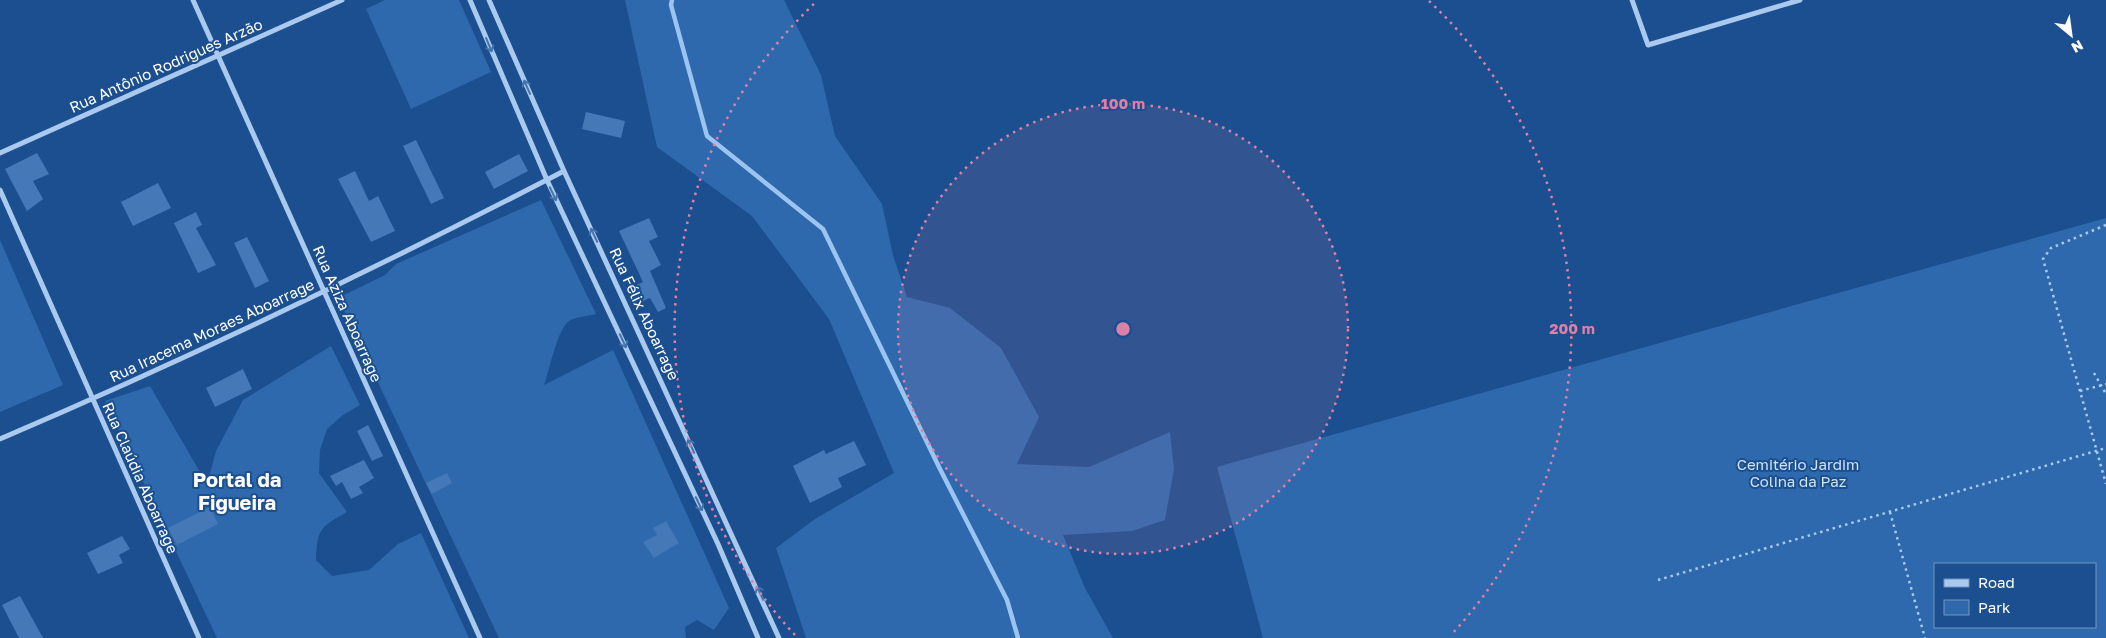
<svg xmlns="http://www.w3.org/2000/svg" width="2106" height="638" font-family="'Golos Text',sans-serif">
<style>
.green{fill:#2e69ad;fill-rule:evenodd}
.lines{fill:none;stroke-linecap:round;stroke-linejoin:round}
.stream{stroke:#9cc4f0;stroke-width:4.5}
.building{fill:#4478b7}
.path{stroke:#a9c9ee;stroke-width:2.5;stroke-dasharray:2.5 4;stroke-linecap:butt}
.street{stroke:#a9c9ee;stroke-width:5}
.oneway{stroke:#4674ac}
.ring{fill:none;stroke:#dd80a5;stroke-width:2.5;stroke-dasharray:2.5 5}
.labels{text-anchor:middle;stroke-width:4;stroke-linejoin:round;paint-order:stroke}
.street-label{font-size:15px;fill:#fff;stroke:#1b4f8f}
.park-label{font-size:15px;fill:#cfe3fa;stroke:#1b4f8f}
.district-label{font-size:20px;font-weight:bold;fill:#fff;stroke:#1b4f8f}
.centre{fill:#dd80a5;stroke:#1b4f8f;stroke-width:2.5}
.ring-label{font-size:15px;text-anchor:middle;font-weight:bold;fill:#dd80a5;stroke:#1b4f8f;stroke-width:4;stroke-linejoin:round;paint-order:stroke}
</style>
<rect width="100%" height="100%" fill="#1b4f8f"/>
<path class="green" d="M385 0H459L491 72 411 109 366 9Z
M625 0H784L821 75 835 136 882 204 893 255 907 297 950 308 1001 348 1039 417 1017 464 1089 467 1170 432 1174 469 1165 520 1132 531 1063 535 1085 588 1113 638H806L776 548 815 519 894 473 829 319 752 216 657 147Z
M541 200 596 314C588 316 575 317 569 321 557 330 550 369 544 385L613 350 729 608 714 630 697 620 685 627 686 638H499L338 298 385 275 396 264Z
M2106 218V638H1263L1217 467ZM1935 564H2095V627H1935Z
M0 240 63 385 0 412Z
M331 346 360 405 343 415 327 429 320 450 319 473 347 512C321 527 317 528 316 560L332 576 369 570 398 544 421 533 469 638H217L105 401 150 386 207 484 216 451 243 400Z"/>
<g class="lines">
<path class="stream" d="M672 0 671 5 707 136 823 229 940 469 1007 600 1018 638"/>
</g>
<path class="building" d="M586 112 625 121 621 138 582 129Z
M416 140 444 198 431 204 403 146Z
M37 153 49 174 33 181 43 199 27 211 5 169Z
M519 154 528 171 494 189 485 172Z
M355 171 369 201 378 196 395 231 371 242 338 179Z
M158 183 171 208 133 226 121 202Z
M196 212 202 225 196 228 216 265 198 273 174 223Z
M649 218 658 237 649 241 661 265 650 271 666 308 658 312 650 298 638 303 632 287 643 282 619 231Z
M247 237 269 281 255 288 234 243Z
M243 369 252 389 215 407 206 388Z
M368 425 383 456 372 461 357 431Z
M854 441 866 465 838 478 842 487 810 503 793 466 824 450 826 454Z
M364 460 374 478 359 487 363 493 351 499 342 482 336 486 330 476Z
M447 473 452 483 432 494 426 483Z
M210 507 218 524 177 545 168 528Z
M666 521 679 543 654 558 643 542 657 535 653 528Z
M122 536 130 549 119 555 123 563 98 574 87 553Z
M20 596 43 638H19L2 605Z"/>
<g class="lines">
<path class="path" d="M2106 225 2051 248 2043 259 2106 484
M2094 373 2106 394
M2080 391 2106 384
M1890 512 1925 638
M1658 580 2106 448"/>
<path class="street" d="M193 0 480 638
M470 0 547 180 718 544 758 638
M489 0 564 171 779 638
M1632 0 1648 45 1800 0
M0 153 342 0
M0 190 199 638
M0 439C192 357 379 267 564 171"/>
</g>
<defs><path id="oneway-shaft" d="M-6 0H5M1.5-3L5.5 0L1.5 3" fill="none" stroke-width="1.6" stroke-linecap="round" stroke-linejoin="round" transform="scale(1.25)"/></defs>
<g class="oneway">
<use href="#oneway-shaft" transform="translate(489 45) rotate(67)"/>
<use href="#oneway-shaft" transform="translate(527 87) rotate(-114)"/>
<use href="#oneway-shaft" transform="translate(553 194) rotate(65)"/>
<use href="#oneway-shaft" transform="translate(594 235) rotate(-115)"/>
<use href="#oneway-shaft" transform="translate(623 341) rotate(65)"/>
<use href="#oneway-shaft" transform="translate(691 446) rotate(-115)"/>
<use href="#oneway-shaft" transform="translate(699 504) rotate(65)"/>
<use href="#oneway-shaft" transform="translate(760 593) rotate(-115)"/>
</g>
<circle cx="1123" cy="329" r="225" fill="#dd80a5" fill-opacity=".12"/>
<g class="ring">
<circle cx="1123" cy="329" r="225"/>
<path d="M795 635A449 449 0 0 1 817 1M1429 1A449 449 0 0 1 1451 635"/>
</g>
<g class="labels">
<g class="street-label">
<text transform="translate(166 66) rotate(-24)" y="5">Rua Antônio Rodrigues Arzão</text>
<text transform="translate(347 314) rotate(66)" y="5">Rua Aziza Aboarrage</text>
<text transform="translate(644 314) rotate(65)" y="5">Rua Félix Aboarrage</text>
<text transform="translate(212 331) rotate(-25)" y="5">Rua Iracema Moraes Aboarrage</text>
<text transform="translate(140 478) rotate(66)" y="5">Rua Claúdia Aboarrage</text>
</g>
<g class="park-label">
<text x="1798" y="470">Cemitério Jardim<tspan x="1798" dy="17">Colina da Paz</tspan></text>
</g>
<g class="district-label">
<text x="237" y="487">Portal da<tspan x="237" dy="23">Figueira</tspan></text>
</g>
</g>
<circle cx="1123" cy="329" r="8" class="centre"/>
<g class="ring-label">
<text x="1123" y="109">100 m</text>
<text x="1572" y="334">200 m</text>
</g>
<rect x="1934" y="563" width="162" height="65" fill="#1b4f8f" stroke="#7695bc"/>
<rect x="1944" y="579" width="25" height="8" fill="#a9c9ee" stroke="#7695bc"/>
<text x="1978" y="588" font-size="15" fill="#ffffff">Road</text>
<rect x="1944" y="600" width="25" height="15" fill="#2e69ad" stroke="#7695bc"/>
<text x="1978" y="613" font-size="15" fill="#ffffff">Park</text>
<g transform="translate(2071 35) rotate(151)" stroke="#1b4f8f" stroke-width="4" paint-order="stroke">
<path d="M0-4L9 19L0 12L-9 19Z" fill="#ffffff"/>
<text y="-8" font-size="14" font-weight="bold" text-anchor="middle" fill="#ffffff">N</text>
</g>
</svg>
